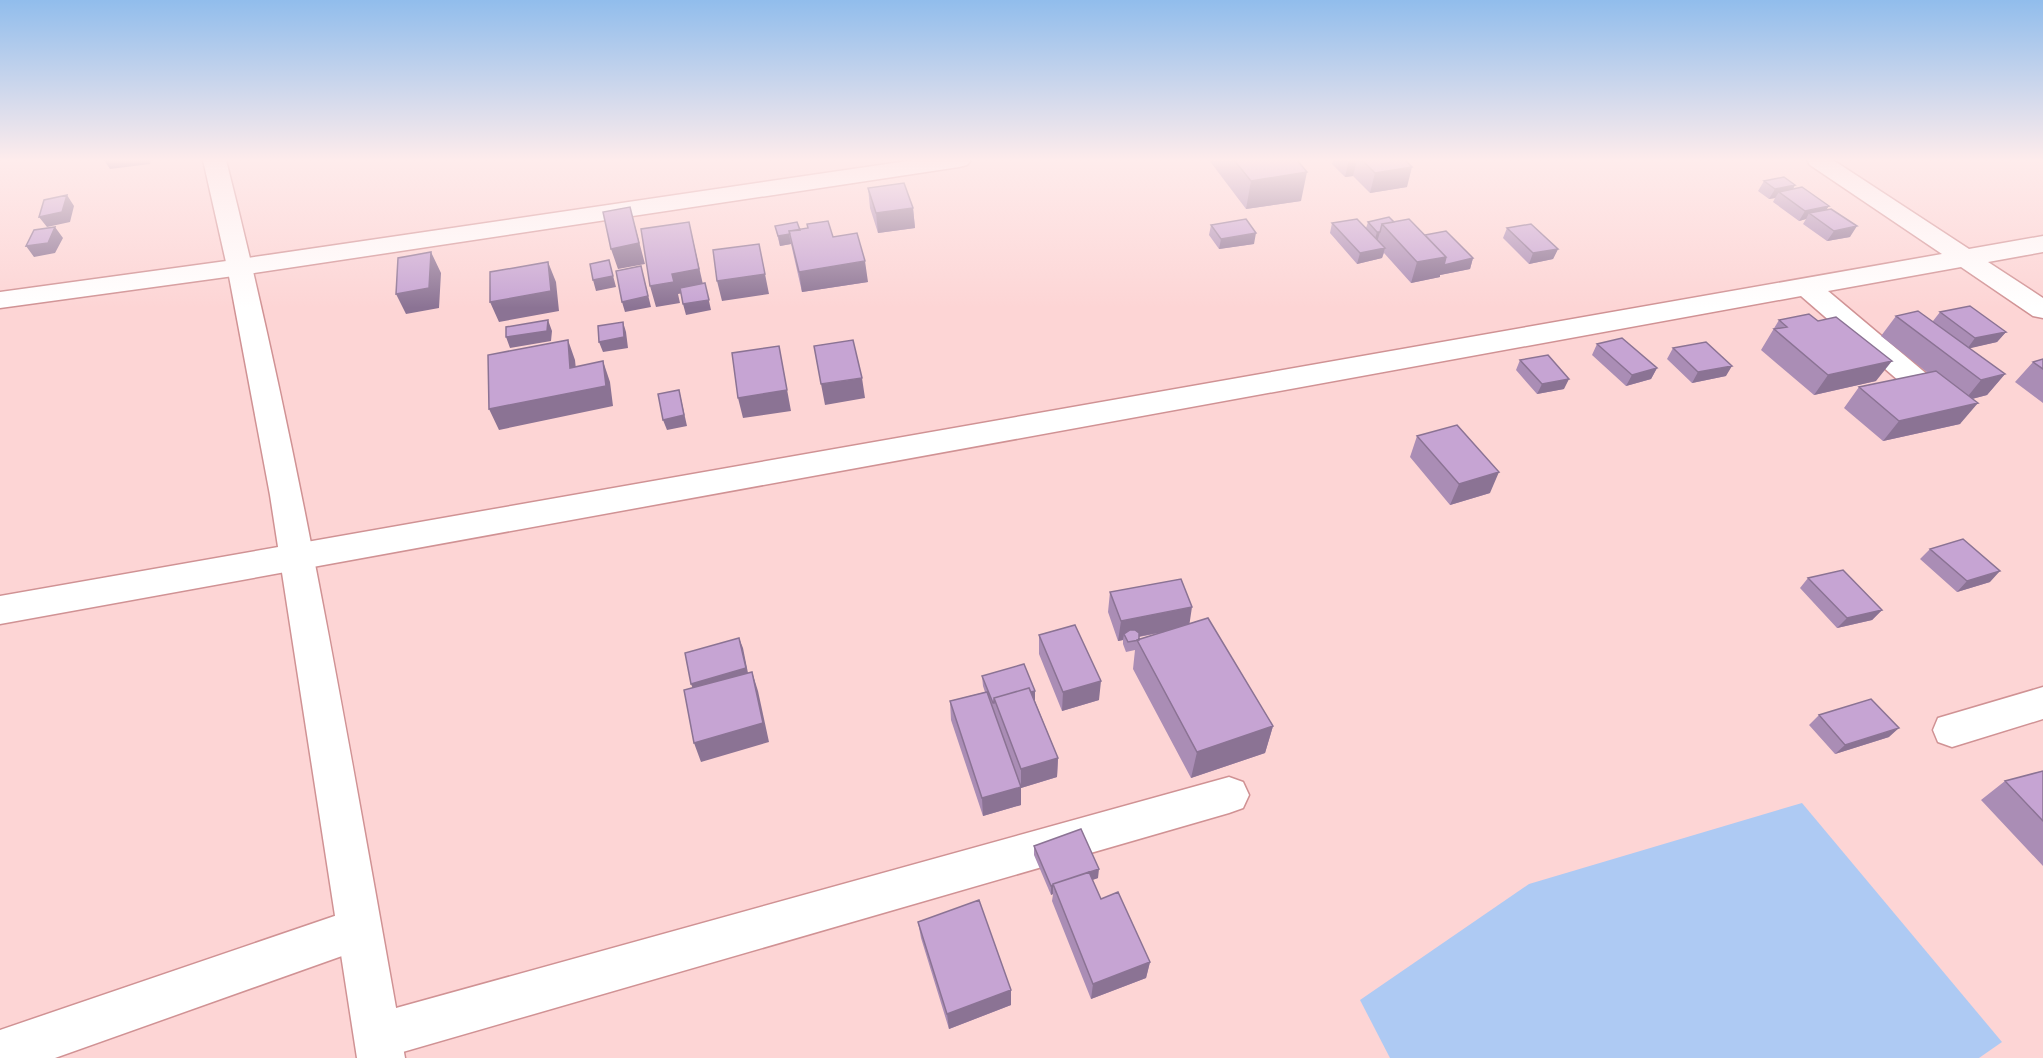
<svg xmlns="http://www.w3.org/2000/svg" width="2043" height="1058" font-family="'IBM Plex Serif',serif">
<style>
.water{fill:#aecaf3}
.lines{fill:none;stroke-linecap:round;stroke-linejoin:round}
.street-casing{stroke:#d09294;stroke-width:3}
.secondary-casing{stroke:#d09294;stroke-width:3}
.street{fill:#fff;fill-rule:evenodd}
.secondary{fill:#fff;fill-rule:evenodd}
.wall{fill:#aa8db5;fill-rule:evenodd}
.shaded-wall{fill:#8b7394}
.building{fill:#c6a4d3;stroke:#8b7394;stroke-width:1.5}
</style>
<rect width="100%" height="100%" fill="#fdd5d5"/>
<path class="water" d="M1802 803 2002 1042 1979 1058H1390L1360 1000 1529 884Z"/>
<g class="lines">
<defs>
<path id="street" d="M914 160H971L967 165 959 167 241 275 0 308V292L241 259Z
M1807 160H1833L1969 249 2043 236V252L1988 262 2043 298V318L2033 316 1961 267 1828 291 1941 386 1946 393 1941 400 1931 403 1921 400 1801 296 0 624V596L1942 254 1810 165Z
M2043 687V719L1952 747 1938 742 1933 730 1938 718Z
M1229 777 1243 782 1249 795 1243 808 1229 813 382 1058 362 1052 355 1036 362 1020 378 1013Z
M358 908 373 915 380 930 373 945 55 1058H0V1030Z"/>
<path id="secondary" d="M203 160H226C301 456 351 757 405 1058H357L270 495 228 271Z"/>
</defs>
<use href="#street" class="street-casing"/>
<use href="#secondary" class="secondary-casing"/>
<use href="#street" class="street"/>
<use href="#secondary" class="secondary"/>
</g>
<path class="wall" d="M1209 160H1297L1301 201 1246 209Z
M1333 160H1405L1407 187 1370 193 1353 176 1345 177 1332 164Z
M1764 181 1795 185 1793 189 1826 210 1850 237 1827 241 1803 224 1806 219 1799 221 1773 202 1775 198 1769 199 1758 191Z
M868 188 913 208 915 228 878 233 870 208Z
M1368 222H1394L1425 235 1473 258 1470 269 1440 275V277L1411 283 1384 253 1382 258 1357 264 1330 233 1332 223 1366 228Z
M807 224 833 237 868 282 802 292 791 244 780 246 775 226 800 230 808 228Z
M1211 225 1254 244 1219 249 1209 235Z
M1507 228 1558 249 1553 259 1529 264 1503 238Z
M1940 312 2006 332 1997 342 1969 348 2005 374 1987 395 1972 399 1960 424 1883 441 1844 408 1859 387 1928 373 1881 336 1896 316 1933 321Z
M1779 320 1818 321 1876 381 1814 395 1761 350Z
M1597 344 1657 368 1651 379 1626 386 1592 355Z
M1673 348 1726 376 1692 383 1667 359Z
M2043 359V403L2015 382 2033 362Z
M1520 360 1564 389 1537 394 1516 370Z
M1417 436 1490 493 1450 505 1410 457Z
M1930 549 1990 582 1957 592 1920 559Z
M1808 578 1882 610 1872 620 1837 628 1800 588Z
M1110 592 1189 624 1273 726 1265 753 1191 778 1133 669 1135 650 1126 652 1123 644V640L1118 641 1108 612ZM1164 632 1139 640V637Z
M1039 635 1099 700 1062 711 1039 654Z
M982 676 1035 691V701L1058 758 1057 777 1021 788V787V805L983 816 951 720 950 701 985 692 983 686Z
M1819 715 1889 737 1835 754 1809 725Z
M2043 771V866L1981 800 2005 781Z
M1034 846 1098 878 1092 880 1101 899 1150 962 1146 978 1091 999 1052 901 1053 894 1051 895 1034 855Z
M918 922 1011 1005 949 1029 921 938Z"/>
<path class="shaded-wall" d="M104 160H151L150 164 110 169Z
M1349 160H1357L1353 176 1345 177Z
M1412 167 1407 187 1370 193 1375 173Z
M1307 172 1301 201 1246 209 1251 181Z
M1795 185 1789 196 1779 192 1775 198 1769 199 1775 189Z
M67 195 74 206 70 222 47 227 39 217Z
M1829 206 1822 216 1809 213 1806 219 1799 221 1805 211Z
M630 207 645 264 618 269 611 249Z
M913 208 915 228 878 233 876 213Z
M689 222 704 289 678 294 680 303 656 307 650 286 672 274Z
M1857 226 1850 237 1827 241 1834 231Z
M55 227 63 238 55 253 34 257 26 246Z
M1377 232H1380L1377 242H1374Z
M1256 233 1254 244 1219 249 1221 239Z
M789 234 791 244 780 246 778 236Z
M759 244 769 294 722 301 717 281Z
M1385 248 1382 258 1357 264 1360 253Z
M1558 249 1553 259 1529 264 1533 253Z
M431 252 441 273 439 308 406 314 396 294Z
M1446 257 1473 258 1470 269 1440 275V277L1411 283 1417 262Z
M609 260 616 287 596 291 593 280Z
M865 261 868 282 802 292 799 272Z
M548 262 556 282 559 311 499 322 490 302Z
M641 266 651 307 625 312 622 302Z
M705 283 711 310 686 315 683 304Z
M548 320 552 331 551 341 510 348 506 337Z
M623 322 626 332 628 348 603 352 599 342Z
M2006 332 1997 342 1967 349 1975 338Z
M568 340 575 360 578 389 570 368Z
M779 346 791 411 743 418 738 398Z
M603 361 610 382 613 406 499 430 489 409Z
M1892 361 1876 381 1814 395 1828 375Z
M1732 366 1726 376 1692 383 1698 372Z
M1657 368 1651 379 1626 386 1632 375Z
M2005 374 1987 395 1964 401 1981 380Z
M862 378 865 398 825 405 821 384Z
M1569 379 1564 389 1537 394 1542 384Z
M679 390 687 426 667 430 663 420Z
M1978 403 1960 424 1883 441 1899 421Z
M1499 472 1490 493 1450 505 1459 484Z
M2000 571 1990 582 1957 592 1967 581Z
M1192 607 1189 627 1126 639 1124 634 1123 640 1118 641 1121 621Z
M1882 610 1872 620 1837 628 1847 618Z
M739 638 743 648 749 678 695 694 691 684Z
M752 672 758 691 769 742 701 762 694 743Z
M1101 681 1099 700 1062 711 1063 692Z
M1035 691V701L995 702Z
M1273 726 1265 753 1191 778 1197 752Z
M1899 728 1889 737 1835 754 1845 745Z
M1058 758 1057 777 1021 788V769Z
M1021 787V805L983 816 982 798Z
M1099 869 1098 878 1056 893 1053 885Z
M1053 885V894L1051 895V886Z
M1150 962 1146 978 1091 999 1093 984Z
M1011 990V1005L949 1029 947 1014Z"/>
<path class="building" d="M1234 160H1297L1307 172 1251 181Z
M1362 160H1405L1412 167 1375 173Z
M1784 177 1795 185 1775 189 1764 181Z
M904 183 913 208 876 213 868 188Z
M1802 187 1829 206 1805 211 1779 192Z
M67 195 62 212 39 217 44 200Z
M630 207 639 243 611 249 603 212Z
M1831 209 1857 226 1834 231 1809 213Z
M1389 217 1394 222 1382 224 1380 232H1377L1368 222Z
M1246 219 1256 233 1221 239 1211 225Z
M1357 219 1385 248 1360 253 1332 223Z
M1409 219 1446 257 1417 262 1382 224Z
M828 221 833 237 857 233 865 261 799 272 789 231 808 228 807 224Z
M689 222 699 269 672 274 674 282 650 286 641 229Z
M797 222 800 230 789 231 790 234 778 236 775 226Z
M1531 224 1558 249 1533 253 1507 228Z
M55 227 48 243 26 246 34 230Z
M1446 231 1473 258 1444 265 1446 257 1425 235Z
M759 244 765 274 717 281 713 250Z
M431 252 429 288 396 294 398 258Z
M609 260 613 276 593 280 590 264Z
M548 262 551 291 490 302V272Z
M641 266 648 296 622 302 616 271Z
M705 283 709 300 683 304 680 288Z
M1970 306 2006 332 1975 338 1940 312Z
M1918 311 2005 374 1981 380 1896 316Z
M1809 314 1818 321 1836 317 1892 361 1828 375 1774 329 1787 327 1779 320Z
M548 320 547 331 506 337V327Z
M623 322 624 337 599 342 598 326Z
M1622 338 1657 368 1632 375 1597 344Z
M568 340 570 368 603 361 606 386 489 409 488 355Z
M853 340 862 378 821 384 814 346Z
M1706 342 1732 366 1698 372 1673 348Z
M779 346 787 390 738 398 732 353Z
M1548 355 1569 379 1542 384 1520 360Z
M2043 359V369L2033 362Z
M1936 371 1978 403 1899 421 1859 387Z
M679 390 684 415 663 420 658 394Z
M1457 425 1499 472 1459 484 1417 436Z
M1963 539 2000 571 1967 581 1930 549Z
M1843 570 1882 610 1847 618 1808 578Z
M1181 579 1192 607 1121 621 1110 592Z
M1208 618 1273 726 1197 752 1137 640Z
M1075 625 1101 681 1063 692 1039 635Z
M1130 630H1135L1139 633V640L1128 642 1124 634Z
M739 638 746 668 691 684 685 653Z
M1024 664 1035 691 1031 692 1029 688 994 698V703H993L982 676Z
M752 672 763 723 694 743 684 690Z
M1029 688 1058 758 1021 769 994 698Z
M987 692 1021 787 982 798 950 701Z
M1871 699 1899 728 1845 745 1819 715Z
M2043 771V821L2005 781Z
M1081 829 1099 869 1053 884V885L1051 886 1034 846Z
M1089 872 1101 899 1118 892 1150 962 1093 984 1053 884Z
M979 900 1011 990 947 1014 918 922Z"/>
<linearGradient id="sky" x2="0" y2="1"><stop stop-color="#91bdec"/><stop offset="0.52" stop-color="#feecec"/><stop offset="1" stop-color="#feecec" stop-opacity="0"/></linearGradient>
<rect width="2043" height="308" fill="url(#sky)"/>
</svg>
